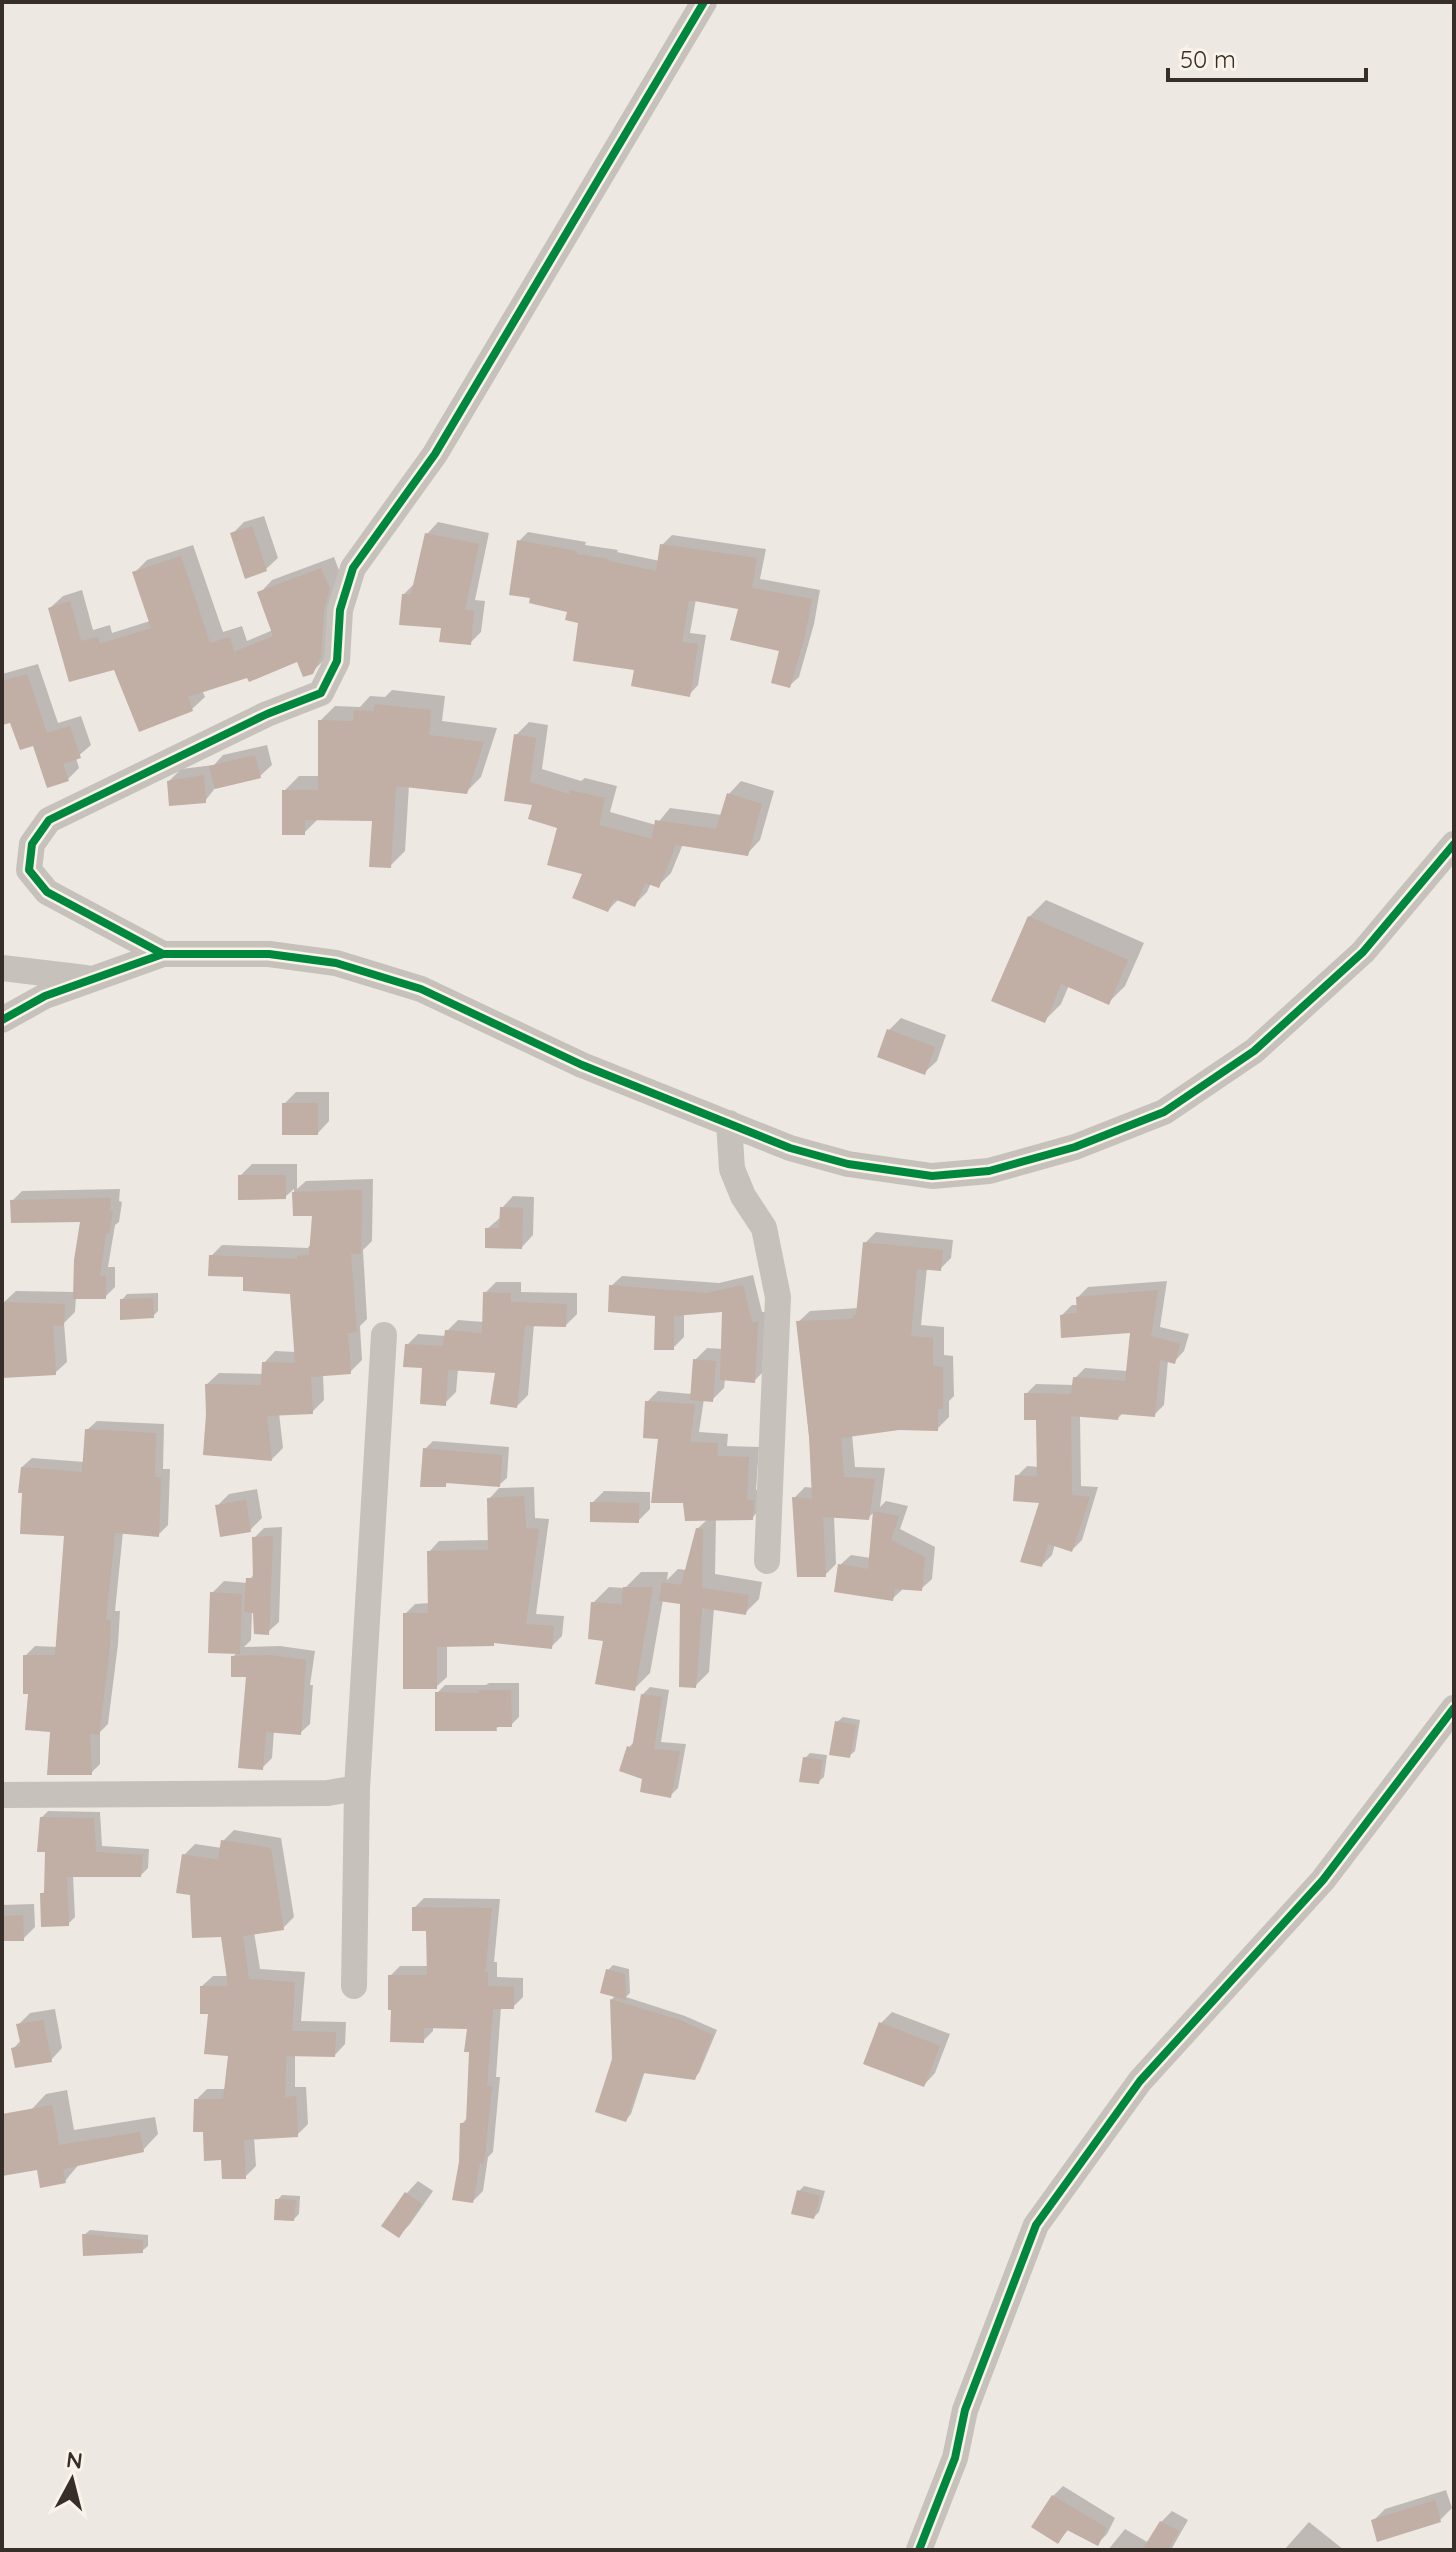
<svg xmlns="http://www.w3.org/2000/svg" width="1456" height="2552" font-family="Quicksand,sans-serif">
<style>
.shadow{fill:#0003}
.building{fill:#c1aea4}
.lines{fill:none;stroke-linecap:round;stroke-linejoin:round}
.minor{stroke:#c6c1bb;stroke-width:26}
.cycleway-casing{stroke:#faf3ea;stroke-width:13}
.cycleway{stroke:#00873e;stroke-width:8}
</style>
<rect width="100%" height="100%" fill="#eee8e2"/>
<path class="shadow" d="M264 516 278 558 266 569 232 534 244 522Z
M438 522 489 533 475 600 485 601 481 632 470 643 443 626 404 594 416 582 427 534Z
M528 532 586 542 585 545 618 550 617 552 660 561 662 545 672 535 766 549 760 579 820 590 814 624 799 677 789 686 781 649 740 607 696 599 690 633 706 635 698 685 689 695 636 668 569 610 519 541Z
M193 545 223 632 242 626 247 641 273 630 260 593 272 580 334 557 341 576 325 659 312 672 299 660 202 690 205 697 192 709 115 668 70 680 50 608 63 596 82 590 93 630 110 625 112 633 150 621 134 573 147 560Z
M38 664 58 723 81 716 91 745 76 758 79 768 68 779 12 720 2 723V674Z
M392 690 445 696 442 721 497 728 481 777 466 792 409 785 405 851 390 866 374 819 319 818 304 833 284 791 299 776H320V721L335 706 360 707 370 696 385 697Z
M529 722 548 725 542 769 581 781 585 778 617 786 610 812 656 825 670 808 722 815 728 795 741 781 774 791 760 840 747 854 683 844 671 873 658 886 651 883 647 892 634 905 619 899 608 910 559 826 535 804 516 735Z
M267 745 272 765 260 776 216 787 205 801 169 781 181 769 214 765 223 755Z
M1046 900 1144 943 1125 986 1108 1003 1069 985 1061 1004 1044 1021 1029 917Z
M901 1018 946 1035 937 1061 925 1072 889 1030Z
M296 1092H329V1121L318 1133 284 1104Z
M252 1164H297V1189L306 1181 373 1179 372 1241 363 1250 367 1319 360 1326 362 1360 350 1372 323 1374 324 1400 312 1412 279 1413 283 1448 272 1459 207 1384 219 1373 264 1374V1363L275 1351 296 1352 292 1292 246 1275 211 1256 222 1245 308 1248 310 1245 314 1213 295 1214 294 1189 285 1197 240 1176Z
M120 1189 119 1201 122 1202 119 1222 115 1225 108 1267H115V1287L105 1297H76L75 1312 64 1323 67 1362 55 1373 4 1302 16 1291 75 1292 82 1220 12 1201 22 1191Z
M513 1196 534 1197 533 1235 522 1247 487 1229 501 1217 502 1208Z
M876 1232 953 1240 951 1258 940 1269 927 1268 921 1325 944 1327V1355L953 1356 954 1396 949 1401V1417L937 1429 899 1428 852 1434 855 1467 885 1468 880 1507 886 1501 908 1506 900 1529 935 1547 932 1579 921 1589H903L892 1599 840 1565 851 1555 871 1558 875 1511 868 1518 834 1516 836 1564 825 1575 794 1498 805 1487 814 1488 798 1322 810 1311 859 1308 865 1243Z
M753 1275 762 1312H768L765 1370 754 1381 725 1379 724 1388 712 1400 704 1399 699 1432 728 1434 727 1446 759 1447 756 1490H763L762 1507 752 1518H716L715 1574 762 1582 759 1599 745 1613 714 1608 709 1672 695 1686 682 1603 663 1600 650 1673 634 1689 593 1603 609 1587 625 1588 641 1572H668L667 1580 678 1569 687 1570 697 1529 708 1519 684 1501 647 1402 658 1391 692 1394 695 1360 707 1348 723 1349 724 1309 684 1313V1337L673 1348 657 1314 611 1286 622 1276 719 1283Z
M1167 1281 1160 1327 1189 1334 1184 1351 1174 1362 1168 1360 1164 1405 1154 1415 1123 1413 1118 1418 1080 1415 1081 1486 1098 1487 1082 1540 1072 1550 1055 1544 1052 1555 1042 1565 1041 1501 1017 1476 1027 1466 1039 1467 1038 1418 1026 1394 1036 1384 1074 1385 1075 1378 1085 1368 1128 1371 1133 1330 1062 1315 1072 1305H1078V1297L1088 1287Z
M496 1282H521V1292L577 1293V1314L566 1325 534 1324 528 1395 517 1406 498 1372 458 1369 456 1392 445 1403 424 1367 407 1345 418 1334 446 1336 447 1331 458 1320 484 1322 485 1293Z
M158 1293V1311L153 1316 122 1300 127 1294Z
M97 1421 164 1424 163 1469H170L168 1525 158 1535 123 1532 115 1611H120L118 1644 108 1724 100 1732V1764L91 1773 52 1730 31 1692 25 1656 35 1646 58 1647 66 1534 22 1467 32 1458 85 1462 87 1430Z
M433 1441 509 1447 507 1478 499 1485 449 1481 445 1485 425 1449Z
M534 1487 535 1518 549 1519 536 1614 564 1616 562 1636 551 1647 496 1641 493 1644 447 1645V1677L436 1687 405 1614 415 1604 430 1603 429 1552 439 1541 490 1540 489 1499 499 1488Z
M257 1489 262 1518 250 1530 217 1506 229 1494Z
M604 1491 650 1492V1509L638 1521 592 1503Z
M282 1527 279 1622 268 1632 255 1612H252L251 1640 244 1647 280 1646 315 1651 310 1685H313L310 1724 300 1733 274 1731 272 1758 262 1768 248 1675 233 1657 237 1652 212 1593 224 1581 248 1583 255 1572 254 1538 264 1528Z
M489 1683H519V1717L511 1725H500L496 1729 437 1693 445 1685H486Z
M650 1687 669 1690 661 1742 686 1744 678 1788 670 1796 644 1777 629 1747 635 1741 643 1694Z
M843 1717 860 1720 855 1751 849 1756 837 1722Z
M810 1753 827 1755 824 1777 818 1782 805 1758Z
M48 1811 100 1812 102 1846 149 1849 148 1868 141 1875H73L75 1917 68 1924 42 1894 46 1890 47 1850 41 1818Z
M234 1830 281 1838 294 1917 283 1928 254 1932 260 1969 305 1972 301 2021 346 2022 345 2044 335 2055 295 2054V2087H306L308 2124 297 2135 254 2137 256 2166 245 2177 223 2158 196 2100 207 2089H226L230 2054 210 2012 202 1986 213 1976H228L223 1935 192 1894 184 1855 195 1844 222 1848 223 1841Z
M424 1898 500 1899 494 1962H497V1977L523 1978V1997L513 2007H501L496 2077H500L493 2152 488 2157 483 2191 473 2201 461 2162 462 2124 468 2117 471 2050 469 2027 433 2026V2031L423 2041 390 1976 400 1966H429L428 1929 414 1908Z
M34 1904 35 1927 23 1939H2V1905Z
M613 1965 629 1969 630 1993 626 1997 685 2016 717 2030 699 2073 694 2078 645 2071 631 2114 626 2120 614 2059 612 1999 616 1995 608 1970Z
M55 2009 62 2048 51 2060 13 2049 21 2040 18 2025 30 2013Z
M892 2012 950 2034 935 2073 924 2085 881 2023Z
M67 2090 74 2130 155 2117 158 2134 143 2150 80 2163 65 2181 39 2168 2 2174V2120L31 2110 46 2094Z
M418 2181 433 2191 410 2224 399 2236 384 2226 407 2193Z
M804 2186 825 2191 819 2212 814 2217 799 2191Z
M282 2195 300 2196 299 2214 294 2219 277 2200Z
M90 2230 148 2235V2246L142 2251 84 2235Z
M1063 2486 1115 2518 1107 2534 1098 2543 1069 2529 1058 2542 1053 2496Z
M1446 2490 1452 2508 1440 2520 1373 2521 1385 2509Z
M1172 2511 1188 2520 1171 2550H1108L1125 2529 1149 2543 1161 2522Z
M1309 2522 1344 2550H1284Z"/>
<path class="building" d="M252 526 267 571 245 579 230 533Z
M425 533 479 544 465 610 474 611 471 645 439 642 441 628 399 625 402 594H411Z
M517 540 577 551V554L609 559V561L656 571 660 544 757 558 752 588 812 599 805 635 790 688 771 683 779 651 730 640 738 609 689 600 682 642 698 644 690 697 631 686 634 670 573 661 578 623 565 620 567 612 529 603 530 598 509 595Z
M181 556 210 643 230 637 234 652 273 636 257 592 321 568 330 589 324 609 321 657 313 674 303 677 297 662 249 682 247 678 188 697 193 711 139 732 114 670 69 682 48 608 70 601 81 641 98 637 100 644 151 628 132 572Z
M27 674 47 733 70 726 81 758 63 764 69 781 47 788 33 746 20 750 10 723 2 725V681Z
M375 704 431 710 429 735 484 742 467 794 396 786 391 868 369 867 372 821 305 820V835H282V790H318V720L353 721 354 710 374 711Z
M514 734 536 738 530 782 569 794 570 790 605 798 599 825 652 839 655 820 716 829 727 793 762 804 748 856 676 845 659 888 645 883 635 907 614 899 608 912 572 898 582 874 547 865 557 828 528 819 532 805 504 801Z
M255 755 261 778 215 789 209 766Z
M204 775 206 803 169 806 167 781Z
M1028 916 1128 960 1109 1005 1061 984 1045 1023 991 1001Z
M887 1029 935 1047 925 1075 877 1057Z
M282 1103H318V1135H282Z
M238 1175H286V1199L238 1200Z
M362 1190 361 1254H351L357 1332 348 1333 351 1374 311 1377 313 1414 267 1416 272 1461 203 1455 206 1414 205 1384 261 1385 262 1362 295 1363 290 1294 243 1291V1277L208 1276 209 1255 297 1259V1256L309 1255 312 1216H293L292 1192Z
M111 1198 110 1211H113L109 1234 106 1233 100 1276H106V1299H73L74 1260 80 1222 11 1223 10 1200Z
M500 1207 523 1208 522 1249 485 1248V1228H499Z
M863 1242 943 1250 941 1271 917 1269 911 1336 933 1338V1366L943 1367V1409H938V1431L899 1430 841 1438 844 1477 875 1479 869 1520 823 1517 826 1577H797L792 1497 812 1499 809 1436 796 1321 853 1319V1315H856Z
M609 1285 707 1293 743 1285 752 1322H758L755 1383 720 1380 722 1312 674 1316V1350H654L655 1316 608 1312Z
M1158 1290 1151 1336 1180 1344 1175 1364 1160 1360 1155 1417 1119 1414 1118 1420 1071 1416 1072 1495 1090 1497 1072 1552 1048 1544 1042 1567 1020 1562 1039 1503 1013 1501 1015 1475 1037 1477 1036 1420H1024V1393L1071 1394 1073 1377 1125 1381 1130 1333 1061 1338 1060 1315 1077 1313 1076 1297Z
M483 1292 511 1293V1302L567 1304 566 1327 525 1326 517 1408 490 1404 495 1373 448 1370 446 1406 420 1404 422 1368 403 1367 405 1344 443 1346 445 1330 482 1333Z
M153 1298 154 1318 120 1320V1299Z
M2 1302 65 1304 64 1326 53 1325 56 1375 2 1378Z
M693 1359 716 1361 713 1402 690 1400Z
M645 1401 695 1404 690 1442 718 1443 717 1456 749 1457 747 1500H754L753 1520 685 1521 683 1503H651L658 1439 643 1438Z
M85 1429 156 1433 155 1477 161 1478 159 1537 115 1533 106 1620H111L109 1655 99 1735 90 1734 92 1775H47L50 1732 25 1730 28 1694H23V1655H55L64 1536 20 1534 22 1493H18L21 1467 82 1472Z
M423 1448 502 1455 500 1487 446 1483V1487H420Z
M524 1496 526 1528 539 1529 526 1624 554 1626 552 1649 494 1643V1646L437 1647V1689H403V1613H428L427 1551 488 1550 487 1498Z
M246 1500 251 1532 220 1537 215 1505Z
M590 1502 639 1503V1523L590 1522Z
M873 1511 899 1516 891 1540 925 1557 922 1591 895 1589 893 1601 834 1592 838 1564 868 1569Z
M696 1528 703 1529 702 1588 749 1595 746 1615 702 1608 696 1688 679 1687 680 1604 659 1601 662 1582 681 1585Z
M273 1536 269 1635 254 1634 253 1613 244 1612 246 1578H253L252 1537Z
M623 1587H653L635 1691 595 1684 603 1641 588 1639 591 1602 622 1604Z
M210 1592 242 1594 240 1654 208 1653Z
M270 1655 306 1660 301 1735 266 1732 263 1770 238 1768 246 1677H231V1656Z
M478 1690H511L512 1727H496L497 1731H435V1692L479 1693Z
M641 1694 662 1697 654 1749 680 1751 671 1798 640 1792 642 1779 619 1771 627 1746 632 1748Z
M835 1721 856 1725 850 1758 829 1755Z
M803 1757 823 1760 819 1784 799 1782Z
M40 1817 94 1818 96 1852 143 1855 141 1877H67L69 1926 41 1927 40 1893H44L45 1852H37Z
M221 1840 271 1848 284 1930 243 1936 249 1979 295 1982 292 2031 336 2032 335 2057 286 2056 285 2097 296 2096 298 2137 244 2140 246 2179H222L221 2160 204 2161 203 2132H193L194 2099H223L228 2056 204 2054 208 2014H200V1986H228L221 1937 192 1938 190 1895 176 1893 182 1854 218 1860Z
M412 1907 492 1908 485 1972H488V1986L514 1987V2009H493L487 2086H492L484 2164 480 2163 473 2203 452 2200 459 2162 460 2123H466L469 2052H464L467 2029 424 2028V2043L390 2042 391 2010H388V1975H427L426 1931H412Z
M23 1915 24 1941H2V1916Z
M606 1969 625 1974 626 2000 600 1993Z
M610 1999 680 2020 713 2035 695 2080 643 2073 626 2122 595 2112 612 2059Z
M43 2020 52 2062 15 2068 11 2048 21 2046 16 2024Z
M879 2022 940 2046 924 2087 863 2064Z
M52 2105 59 2145 140 2132 144 2152 63 2169 66 2183 40 2188 37 2170 2 2176V2114Z
M797 2190 820 2196 814 2219 791 2214Z
M405 2192 422 2204 399 2238 381 2226Z
M275 2199 296 2200 294 2221 274 2220Z
M82 2234 143 2240V2253L83 2256Z
M1052 2495 1107 2528 1098 2546 1067 2530 1058 2544 1031 2527Z
M1435 2500 1441 2522 1377 2542 1371 2520Z
M1160 2521 1179 2531 1168 2550H1142Z"/>
<g class="lines">
<path class="minor" d="M163 954 47 892 29 870 32 844 49 820 267 714 321 693 337 661 340 610 353 568 435 454 704 2
M2 968 86 978
M2 1020 45 996 163 954H269L336 963 421 989 582 1065 790 1148 848 1164 932 1176 989 1171 1075 1147 1164 1112 1254 1051 1363 952 1454 844
M729 1123 732 1169 743 1196 764 1228 778 1297 767 1561
M2 1795 328 1793 357 1788
M354 1986 357 1788 384 1335
M919 2550 955 2458 965 2410 1036 2225 1140 2081 1323 1880 1454 1708"/>
<defs>
<path id="cycleway" d="M163 954 47 892 29 870 32 844 49 820 267 714 321 693 337 661 340 610 353 568 435 454 704 2
M2 1020 45 996 163 954H269L336 963 421 989 582 1065 790 1148 848 1164 932 1176 989 1171 1075 1147 1164 1112 1254 1051 1363 952 1454 844
M919 2550 955 2458 965 2410 1036 2225 1140 2081 1323 1880 1454 1708"/>
</defs>
<use href="#cycleway" class="cycleway-casing"/>
<use href="#cycleway" class="cycleway"/>
</g>
<rect width="1456" height="2552" fill="none" stroke="#382e29" stroke-width="8"/>
<g transform="translate(72 2480) rotate(7)" stroke="#faf3ea" stroke-width="6" paint-order="stroke">
<path d="M0-6L14 30L0 20L-14 30Z" fill="#382e29"/>
<text y="-12" font-size="22" font-weight="bold" text-anchor="middle" fill="#382e29">N</text>
</g>
<path d="M1168 68v12h198v-12" fill="none" stroke="#382e29" stroke-width="4"/>
<text x="1180" y="68" font-size="24" fill="#382e29" stroke="#faf3ea" stroke-width="6" paint-order="stroke">50 m</text>
</svg>
